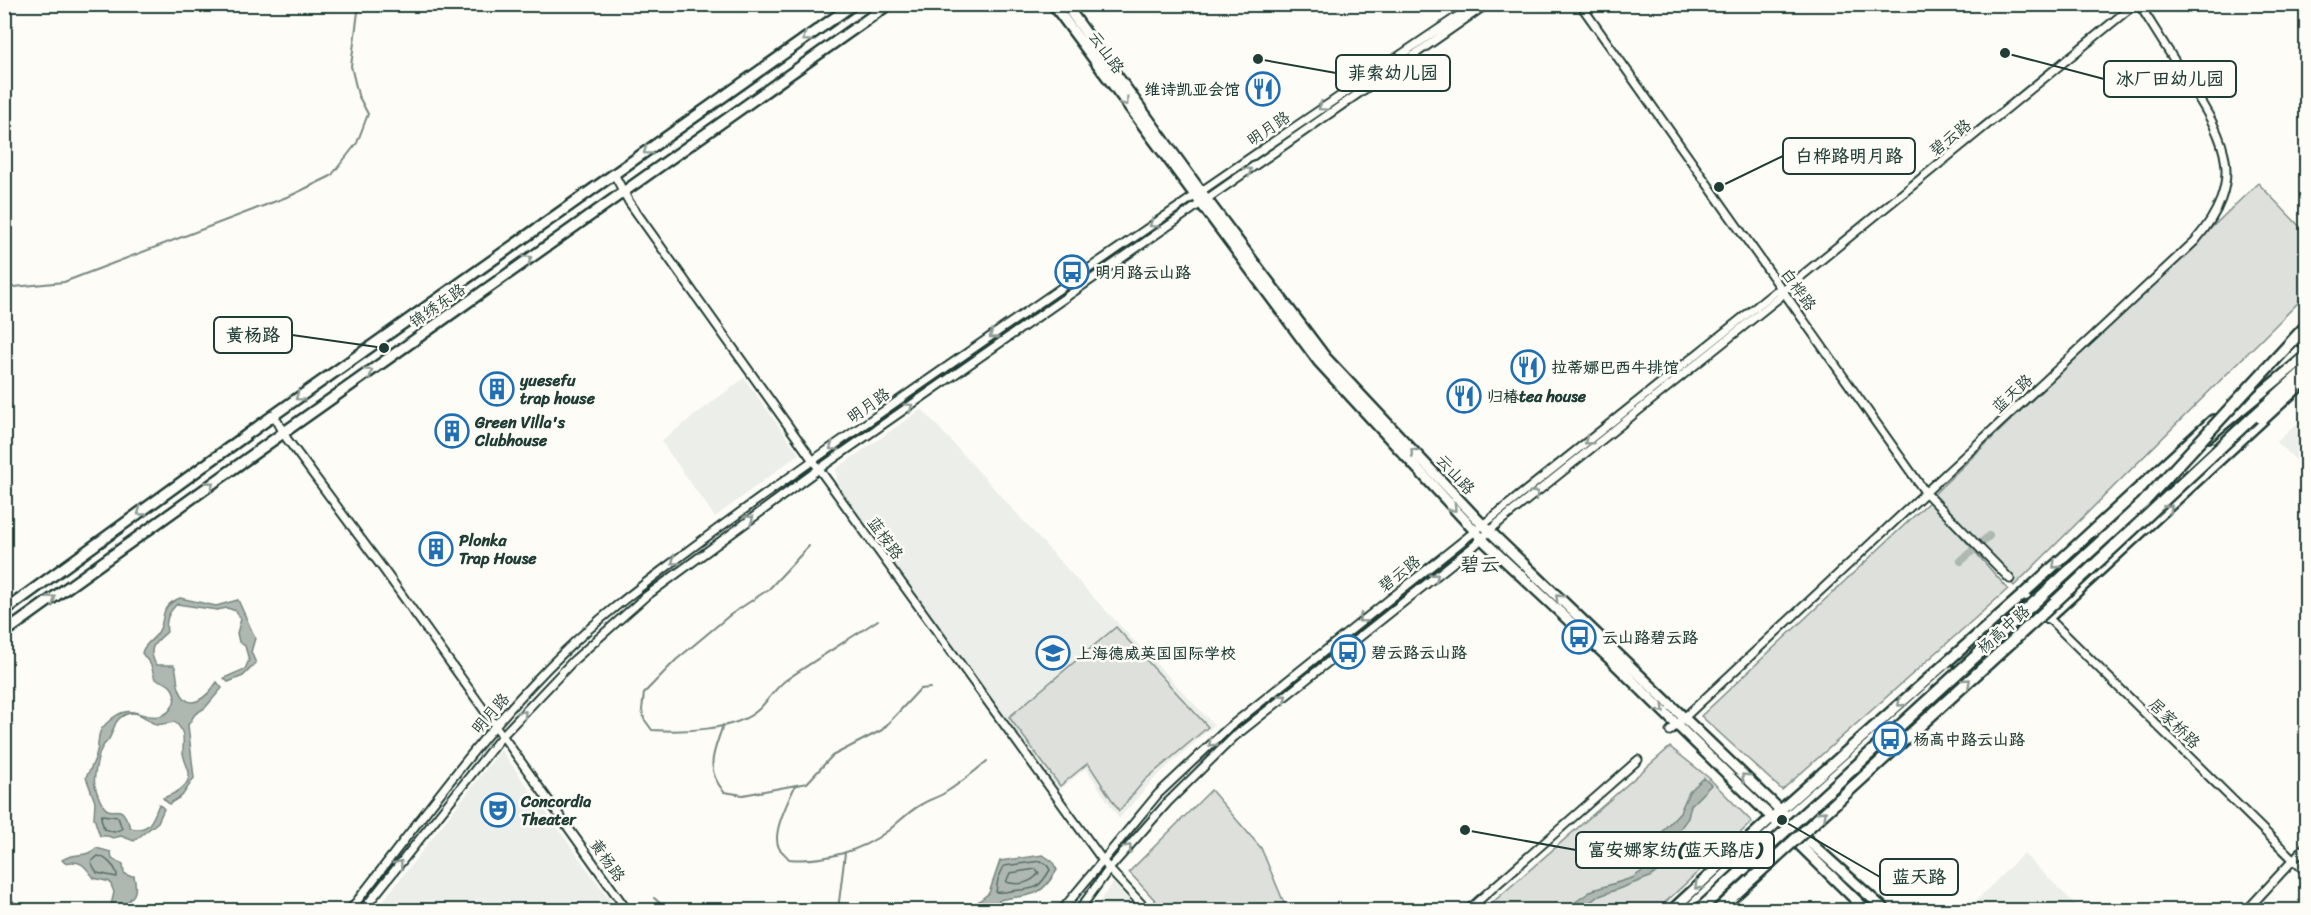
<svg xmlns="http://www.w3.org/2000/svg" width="2311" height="915" font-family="Sriracha,'LXGW WenKai TC',sans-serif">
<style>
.built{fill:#eceee9}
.green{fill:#dde0db;stroke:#7e8e88;stroke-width:1.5}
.water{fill:#aeb8b1;stroke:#75877f;stroke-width:1.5}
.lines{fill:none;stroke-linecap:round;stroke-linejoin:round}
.shore{stroke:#586e66;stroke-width:1.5}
.stream{stroke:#75877f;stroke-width:2}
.canal{stroke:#aeb8b1;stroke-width:8}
.minor-casing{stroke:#1f3d34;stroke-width:11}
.major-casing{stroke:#1f3d34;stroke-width:14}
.highway-casing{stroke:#1f3d34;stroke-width:15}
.minor{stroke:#fdfcf7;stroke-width:7}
.major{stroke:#fdfcf7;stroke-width:9}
.highway{stroke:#fdfcf7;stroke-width:10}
.highway-bridge-casing{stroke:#1f3d34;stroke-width:15;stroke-linecap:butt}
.highway-bridge{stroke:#fdfcf7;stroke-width:10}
.oneway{stroke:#8e9c96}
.labels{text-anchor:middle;stroke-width:5;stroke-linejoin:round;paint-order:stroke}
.street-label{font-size:16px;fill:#1f3d34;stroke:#fdfcf7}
.poi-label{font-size:16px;font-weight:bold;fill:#1f3d34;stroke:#fdfcf7;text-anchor:start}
.quarter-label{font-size:20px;fill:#1f3d34;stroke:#fdfcf7}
.leader{fill:none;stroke:#1f3d34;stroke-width:2}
.callout-dot{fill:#1f3d34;stroke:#fdfcf7;stroke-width:2}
.callout{fill:#fdfcf7;stroke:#1f3d34;stroke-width:2}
.callout-label{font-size:18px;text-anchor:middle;font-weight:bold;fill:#1f3d34}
</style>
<rect width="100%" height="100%" fill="#fdfcf7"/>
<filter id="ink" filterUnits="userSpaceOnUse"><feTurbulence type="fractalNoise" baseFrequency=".0167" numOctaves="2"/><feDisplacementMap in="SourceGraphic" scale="12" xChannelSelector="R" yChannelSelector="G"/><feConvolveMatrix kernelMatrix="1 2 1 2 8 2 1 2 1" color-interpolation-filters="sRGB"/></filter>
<g filter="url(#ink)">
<path class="built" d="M744 378 799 454 715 517 661 441Z
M922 409 1078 581 1214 725 1153 780 1119 819 1086 768 1059 790 838 486 836 469Z
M2306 416V470L2277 442Z
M501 750 617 910H376Z
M2024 853V854L2081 910H1967Z
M1113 883 1139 910H1093Z"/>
<path class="green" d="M2258 183 2306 233V295L2014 586 1934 494Z
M1930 501 2008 589 1782 790 1701 716Z
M1116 627 1208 727 1145 780 1119 811 1088 763 1060 786 1009 717Z
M1670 747 1709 778 1752 822 1657 910H1484Z
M1211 790 1261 848 1287 910H1164L1129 872Z"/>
<path class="water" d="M180 598 216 606 238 600 255 638 251 652 256 663 243 676 228 682 224 678 245 669 249 660 245 646 239 642 237 633 241 619 236 611 227 608 217 610 177 604C168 613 165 620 167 632 154 643 147 648 156 665H174C178 672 176 681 179 688 188 715 207 697 217 682L222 688 205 708 195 714 188 725 194 778 182 796 169 804 163 798C174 794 191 787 189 772 187 765 184 760 183 753 183 740 186 732 175 722L156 725C147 720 139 710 127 714 113 719 115 729 109 739 107 742 104 744 103 746 98 752 93 779 95 786 97 793 101 807 108 810 113 812 117 809 122 812 126 816 128 823 131 828 150 833 154 817 159 804L164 809 158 822 134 841 121 836 113 838 108 836H100L94 818 95 802 86 777C90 770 94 763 96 755 101 741 94 734 108 722 131 700 139 720 160 716 173 713 179 697 171 687 167 682 160 681 155 679L151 665 142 653C144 644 152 641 157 634 168 619 156 608 180 598Z
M1704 778 1711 785 1691 805 1688 818 1676 834 1667 860 1662 868 1650 877 1597 897 1580 910H1564L1593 890 1632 878 1657 861 1664 847 1662 833 1664 829 1680 812 1689 792Z
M96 848 111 852 112 859 123 864 124 873 129 876H134C139 898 131 896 120 910H110L114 892 110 882 94 878C85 866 81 859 65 863L62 860C73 852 87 858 96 848Z
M1043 855 1052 861 1057 870C1038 901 1031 893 1000 900L990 910H968L989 893 1000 861Z"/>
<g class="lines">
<path class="shore" d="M102 815 118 817 122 829 114 832 104 829 101 818Z
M98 856C106 857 118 869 117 877L97 873 91 862Z
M1041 861 1047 865 1050 870C1037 892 1033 888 1011 891 1006 892 1002 893 996 892L998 879 1004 866Z
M1036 869 1039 873C1031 883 1019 886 1006 882L1010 873Z"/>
<path class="stream" d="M4 288 64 282 292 195 331 176 357 143 368 114 358 95 351 66 359 4
M809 546 769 589 730 615 676 660 644 693 642 710 644 719 652 730C682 732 735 731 758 710 768 701 775 688 786 680 816 659 848 640 878 620
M723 725C714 753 704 767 724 792L743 795 807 783 832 756 882 730 920 689 930 688
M795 786C789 800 771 833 779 848 781 851 786 855 789 859 823 862 862 851 889 830 900 821 909 811 922 804 928 800 936 798 943 794 958 785 973 773 987 761
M654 898 668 910
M838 910 845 853"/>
<path class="canal" d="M1961 561 1989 536"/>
<defs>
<path id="minor" d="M1580 4 1925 492 2010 579
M614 174 629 202 819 469 1109 869 1147 910
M274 415 287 439 384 570 627 910
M2024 594 2306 872
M1670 731 2195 241C2246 181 2227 142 2189 83 2172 57 2156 31 2139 4
M4 898 14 910
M4 908 6 910
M350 910C419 823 484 729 564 652 599 618 639 588 677 559 755 500 835 445 915 389 1101 260 1287 131 1476 4
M363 910 502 736 574 660 645 597 819 469 1487 4
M1062 910 1158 794 1227 729 1776 291H1783
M1079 910 1109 869 1168 802 1234 737 1474 546 1497 524 1780 297 1783 291 2135 4
M1468 910 1638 760
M2247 910 2306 846"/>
<path id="major" d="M1053 4 1319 362 1486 543 1611 660 1866 910
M1065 4 1207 200 1325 357 1479 521 1780 810 1804 837 1885 910
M2208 437 2306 356
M2100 536 2155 484
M4 611 274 415 854 4
M2048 618 2306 380
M4 633 283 433 889 4
M1672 910 1767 822 2020 597 2213 420
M1687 910 1793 812 1952 671"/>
<path id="highway" d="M2300 341 2306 335
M2253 417 2306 369"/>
</defs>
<use href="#minor" class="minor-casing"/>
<use href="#major" class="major-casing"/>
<use href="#highway" class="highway-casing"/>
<use href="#minor" class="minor"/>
<use href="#major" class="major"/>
<use href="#highway" class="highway"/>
<defs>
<path id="highway-bridge" d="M1699 910 2143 503 2306 326
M1718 910 2040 616 2253 417"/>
</defs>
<use href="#highway-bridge" class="highway-bridge-casing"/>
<use href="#highway-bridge" class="highway-bridge"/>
</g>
<defs><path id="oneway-chevron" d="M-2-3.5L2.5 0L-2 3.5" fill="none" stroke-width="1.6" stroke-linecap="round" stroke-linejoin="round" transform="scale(1.5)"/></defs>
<g class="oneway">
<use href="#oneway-chevron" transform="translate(806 38) rotate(145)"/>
<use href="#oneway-chevron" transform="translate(1125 102) rotate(54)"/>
<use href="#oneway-chevron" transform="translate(1322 107) rotate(146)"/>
<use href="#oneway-chevron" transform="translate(647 151) rotate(145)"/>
<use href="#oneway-chevron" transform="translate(1248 171) rotate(-35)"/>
<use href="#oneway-chevron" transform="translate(1153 224) rotate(145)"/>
<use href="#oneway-chevron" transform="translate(528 259) rotate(-35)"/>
<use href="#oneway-chevron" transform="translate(993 335) rotate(145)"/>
<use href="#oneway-chevron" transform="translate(369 372) rotate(-35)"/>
<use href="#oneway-chevron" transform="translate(299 397) rotate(145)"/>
<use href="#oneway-chevron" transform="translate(909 407) rotate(-35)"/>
<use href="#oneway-chevron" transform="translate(1588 441) rotate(141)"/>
<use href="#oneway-chevron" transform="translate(833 447) rotate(145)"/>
<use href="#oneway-chevron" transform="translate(1414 452) rotate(-133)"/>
<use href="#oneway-chevron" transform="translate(210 485) rotate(-36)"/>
<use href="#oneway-chevron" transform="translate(1535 494) rotate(-39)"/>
<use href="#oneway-chevron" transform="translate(1453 508) rotate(47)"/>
<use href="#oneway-chevron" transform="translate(2169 508) rotate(-42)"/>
<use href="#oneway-chevron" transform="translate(141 512) rotate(144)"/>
<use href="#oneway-chevron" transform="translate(750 519) rotate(-36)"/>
<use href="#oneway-chevron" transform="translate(675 561) rotate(143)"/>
<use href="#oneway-chevron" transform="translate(2056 565) rotate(137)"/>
<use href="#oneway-chevron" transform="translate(1435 577) rotate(-39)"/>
<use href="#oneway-chevron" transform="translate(1559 598) rotate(-137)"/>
<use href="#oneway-chevron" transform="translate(52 599) rotate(-36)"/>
<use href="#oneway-chevron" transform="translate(1362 619) rotate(141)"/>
<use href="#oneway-chevron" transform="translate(1967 682) rotate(-42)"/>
<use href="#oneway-chevron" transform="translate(1283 698) rotate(-39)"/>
<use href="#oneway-chevron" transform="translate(1901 703) rotate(138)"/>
<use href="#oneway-chevron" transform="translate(1661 709) rotate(44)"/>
<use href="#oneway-chevron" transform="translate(523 714) rotate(-47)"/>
<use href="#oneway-chevron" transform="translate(1212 743) rotate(137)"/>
<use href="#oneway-chevron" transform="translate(1745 777) rotate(-137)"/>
<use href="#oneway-chevron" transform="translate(1823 814) rotate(-43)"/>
<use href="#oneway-chevron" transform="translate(1128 848) rotate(-49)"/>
<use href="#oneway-chevron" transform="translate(399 864) rotate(-52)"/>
<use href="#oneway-chevron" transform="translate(1698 886) rotate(137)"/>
</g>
</g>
<defs>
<symbol id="restaurant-ring" viewBox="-11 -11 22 22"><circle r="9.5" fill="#fdfcf7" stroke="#1f6fb2" stroke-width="1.5"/><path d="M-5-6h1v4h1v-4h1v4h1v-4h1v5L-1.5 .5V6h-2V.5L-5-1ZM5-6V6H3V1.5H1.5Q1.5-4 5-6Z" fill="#1f6fb2"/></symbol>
<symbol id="bus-ring" viewBox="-11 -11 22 22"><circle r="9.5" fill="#fdfcf7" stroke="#1f6fb2" stroke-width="1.5"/><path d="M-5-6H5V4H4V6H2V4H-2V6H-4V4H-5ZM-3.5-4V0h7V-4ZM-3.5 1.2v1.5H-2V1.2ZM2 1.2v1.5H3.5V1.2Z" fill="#1f6fb2"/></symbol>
<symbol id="building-ring" viewBox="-11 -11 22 22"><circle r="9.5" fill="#fdfcf7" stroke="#1f6fb2" stroke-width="1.5"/><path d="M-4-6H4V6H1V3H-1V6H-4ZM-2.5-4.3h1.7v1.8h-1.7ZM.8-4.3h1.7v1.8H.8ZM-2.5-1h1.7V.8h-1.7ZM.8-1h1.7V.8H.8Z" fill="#1f6fb2"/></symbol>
<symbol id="school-ring" viewBox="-11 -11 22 22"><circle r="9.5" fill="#fdfcf7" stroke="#1f6fb2" stroke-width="1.5"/><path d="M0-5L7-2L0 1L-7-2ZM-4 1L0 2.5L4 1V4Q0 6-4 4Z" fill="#1f6fb2"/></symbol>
<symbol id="theatre-ring" viewBox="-11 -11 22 22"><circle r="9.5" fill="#fdfcf7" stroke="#1f6fb2" stroke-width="1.5"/><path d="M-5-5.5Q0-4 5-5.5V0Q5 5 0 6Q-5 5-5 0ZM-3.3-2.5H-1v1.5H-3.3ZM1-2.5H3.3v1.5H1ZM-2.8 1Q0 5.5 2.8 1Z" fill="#1f6fb2"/></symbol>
</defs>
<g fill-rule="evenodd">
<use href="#restaurant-ring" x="1244" y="70" width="38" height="38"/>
<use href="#bus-ring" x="1053" y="253" width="38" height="38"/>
<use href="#restaurant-ring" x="1509" y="348" width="38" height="38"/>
<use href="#building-ring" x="478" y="370" width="38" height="38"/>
<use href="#restaurant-ring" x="1445" y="377" width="38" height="38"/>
<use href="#building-ring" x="433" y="412" width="38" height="38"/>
<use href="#building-ring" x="417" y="530" width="38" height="38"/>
<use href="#bus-ring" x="1560" y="618" width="38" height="38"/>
<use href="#bus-ring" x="1329" y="633" width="38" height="38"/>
<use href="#school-ring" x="1034" y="634" width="38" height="38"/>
<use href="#bus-ring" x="1871" y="720" width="38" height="38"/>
<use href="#theatre-ring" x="479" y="791" width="38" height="38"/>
</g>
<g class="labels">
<g class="street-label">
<text transform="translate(1107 52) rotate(54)" y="6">云山路</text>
<text transform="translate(1268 128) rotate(-34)" y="6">明月路</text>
<text transform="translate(1950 137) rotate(-39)" y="6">碧云路</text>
<text transform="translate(1799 289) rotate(55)" y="6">白桦路</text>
<text transform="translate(437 305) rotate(-35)" y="6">锦绣东路</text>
<text transform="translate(2012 393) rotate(-43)" y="6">蓝天路</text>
<text transform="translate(868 405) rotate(-35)" y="6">明月路</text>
<text transform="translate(1456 474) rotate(47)" y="6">云山路</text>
<text transform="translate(886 538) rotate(54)" y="6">蓝桉路</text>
<text transform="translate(1399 573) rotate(-38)" y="6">碧云路</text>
<text transform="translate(2003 629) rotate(-42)" y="6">杨高中路</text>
<text transform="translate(490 713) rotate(-49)" y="6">明月路</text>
<text transform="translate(2175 723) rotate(44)" y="6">居家桥路</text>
<text transform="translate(608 860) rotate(55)" y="6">黄杨路</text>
</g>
<g class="poi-label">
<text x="1240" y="95" text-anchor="end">维诗凯亚会馆</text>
<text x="1095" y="278">明月路云山路</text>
<text x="1551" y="373">拉蒂娜巴西牛排馆</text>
<text x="520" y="386">yuesefu<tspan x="520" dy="18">trap house</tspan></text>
<text x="1487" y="402">归椿tea house</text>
<text x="475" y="428">Green Villa's<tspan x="475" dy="18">Clubhouse</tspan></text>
<text x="459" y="546">Plonka<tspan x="459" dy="18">Trap House</tspan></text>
<text x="1602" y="643">云山路碧云路</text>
<text x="1371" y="658">碧云路云山路</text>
<text x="1076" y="659">上海德威英国国际学校</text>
<text x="1913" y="745">杨高中路云山路</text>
<text x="521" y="807">Concordia<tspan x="521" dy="18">Theater</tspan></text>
</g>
<g class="quarter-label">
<text x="1480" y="571">碧云</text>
</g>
</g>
<path class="leader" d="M1258 59L1336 73M2005 53L2104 79M1719 187L1783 156M384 348L292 335M1465 830L1576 850M1782 820L1880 877"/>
<g class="callout-dot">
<circle cx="1258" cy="59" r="6"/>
<circle cx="2005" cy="53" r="6"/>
<circle cx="1719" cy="187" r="6"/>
<circle cx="384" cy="348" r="6"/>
<circle cx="1465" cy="830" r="6"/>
<circle cx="1782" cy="820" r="6"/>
</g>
<g class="callout">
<rect x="1336" y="55" width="114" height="36" rx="6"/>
<rect x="2104" y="61" width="132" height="36" rx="6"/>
<rect x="1783" y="138" width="132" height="36" rx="6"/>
<rect x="214" y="317" width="78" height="36" rx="6"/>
<rect x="1576" y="832" width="198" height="36" rx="6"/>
<rect x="1880" y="859" width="78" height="36" rx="6"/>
</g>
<g class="callout-label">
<text x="1393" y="79">菲索幼儿园</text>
<text x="2170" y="85">冰厂田幼儿园</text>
<text x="1849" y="162">白桦路明月路</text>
<text x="253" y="341">黄杨路</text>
<text x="1675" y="856">富安娜家纺(蓝天路店)</text>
<text x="1919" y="883">蓝天路</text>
</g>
<rect width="2311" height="915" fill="none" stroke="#fdfcf7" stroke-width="24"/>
<rect x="12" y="12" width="2287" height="891" fill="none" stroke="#1f3d34" stroke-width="2" filter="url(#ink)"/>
</svg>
